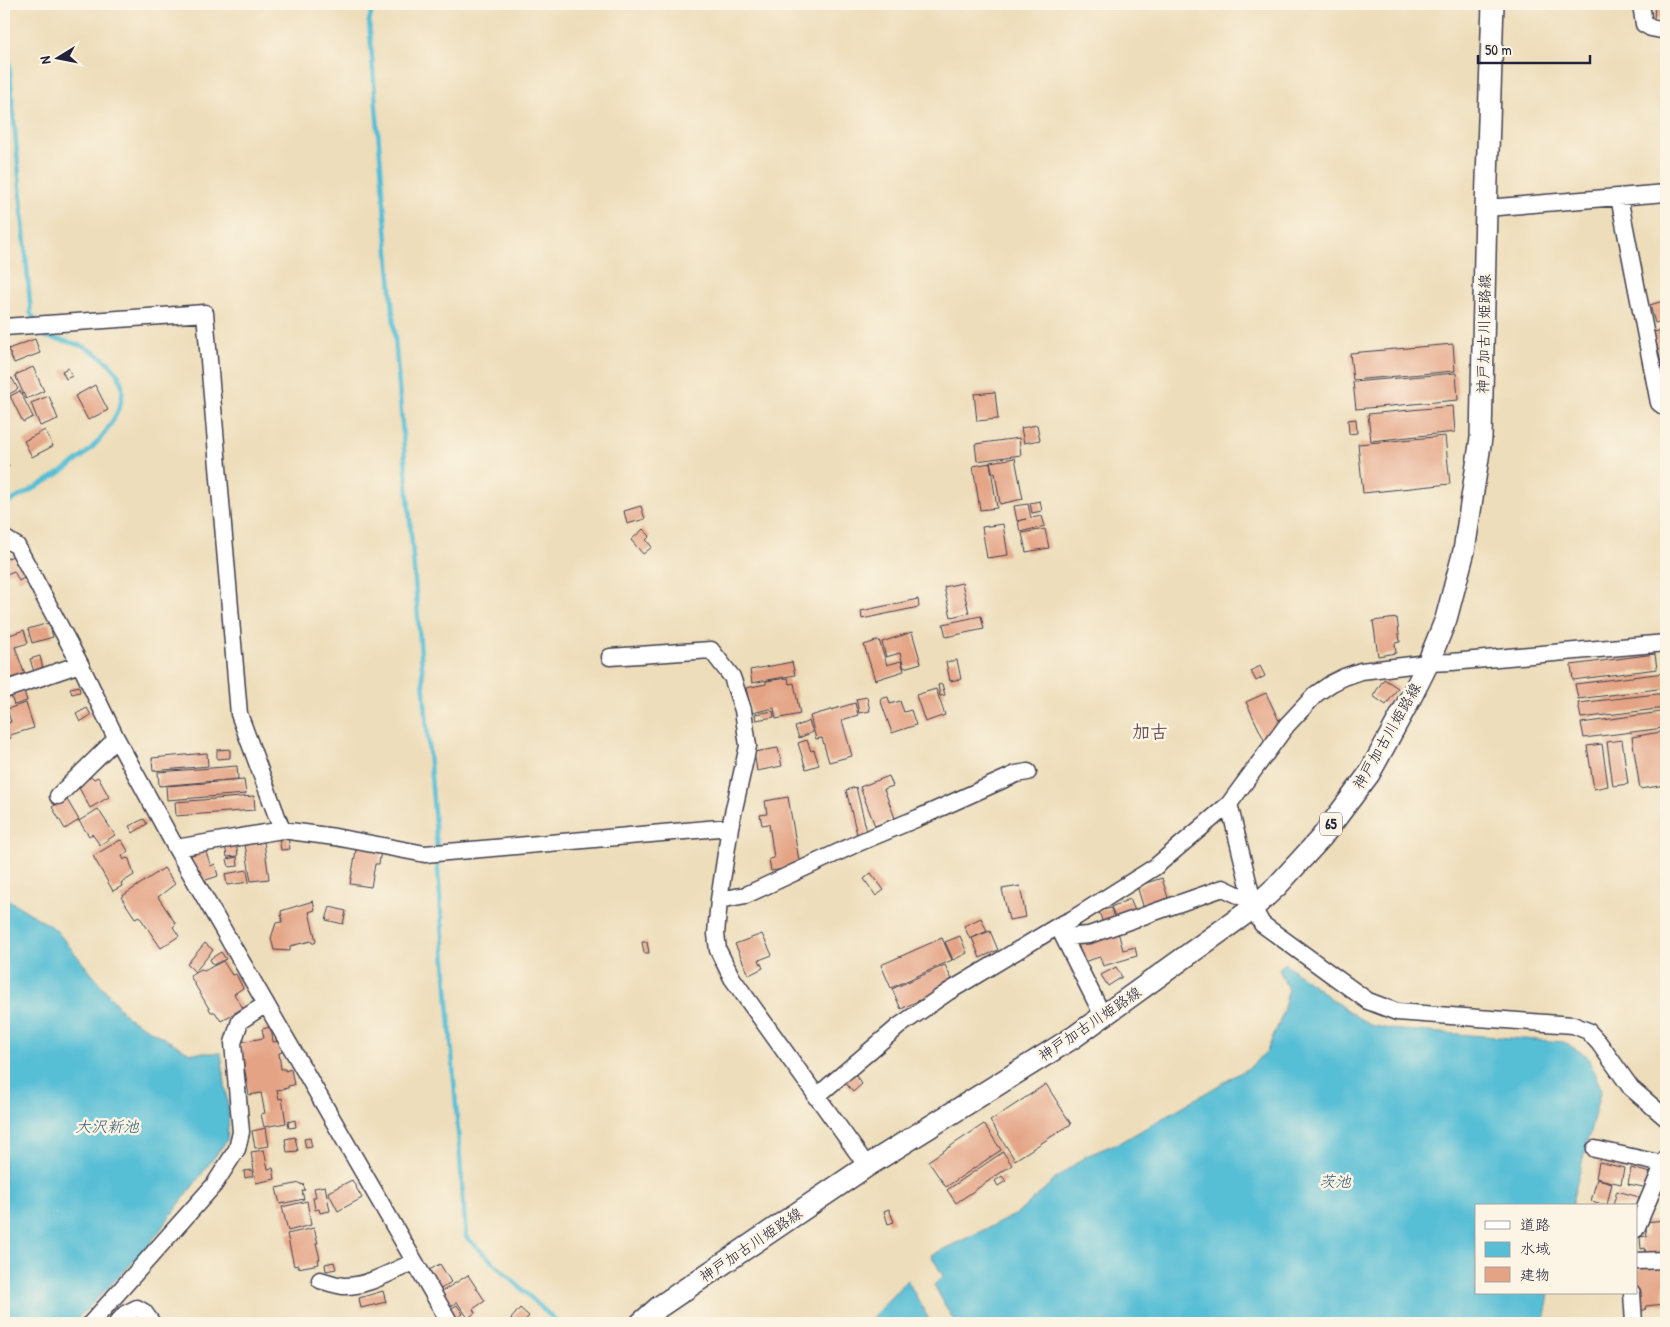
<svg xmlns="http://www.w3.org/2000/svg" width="1670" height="1327" font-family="'Patrick Hand','Klee One',sans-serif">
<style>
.water{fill:#57bed5;stroke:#3c7088}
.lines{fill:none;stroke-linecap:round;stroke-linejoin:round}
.stream{stroke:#57bed5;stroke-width:4.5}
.building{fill:#e4a384}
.minor-casing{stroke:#403e4e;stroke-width:19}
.major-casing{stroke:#403e4e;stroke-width:24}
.minor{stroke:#fff;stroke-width:16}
.major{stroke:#fff;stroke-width:21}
.labels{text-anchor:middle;stroke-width:5;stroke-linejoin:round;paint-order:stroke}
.shield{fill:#fcf5e5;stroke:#63616e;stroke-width:1}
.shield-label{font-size:14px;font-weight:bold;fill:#22223b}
.street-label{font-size:15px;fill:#22223b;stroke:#fcf5e5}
.water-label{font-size:16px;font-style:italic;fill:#355971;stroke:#fcf5e5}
.quarter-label{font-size:18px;font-weight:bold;fill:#664f55;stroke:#fcf5e5}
</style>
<rect width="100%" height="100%" fill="#fcf5e5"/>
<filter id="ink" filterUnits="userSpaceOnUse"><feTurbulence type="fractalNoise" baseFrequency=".02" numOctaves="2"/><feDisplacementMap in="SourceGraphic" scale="10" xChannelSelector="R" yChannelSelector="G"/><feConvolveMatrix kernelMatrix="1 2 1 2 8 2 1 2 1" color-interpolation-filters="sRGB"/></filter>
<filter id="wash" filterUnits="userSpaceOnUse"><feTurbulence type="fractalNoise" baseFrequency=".0096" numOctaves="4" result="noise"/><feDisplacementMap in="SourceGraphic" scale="20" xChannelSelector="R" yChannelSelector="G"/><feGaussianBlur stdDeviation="1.12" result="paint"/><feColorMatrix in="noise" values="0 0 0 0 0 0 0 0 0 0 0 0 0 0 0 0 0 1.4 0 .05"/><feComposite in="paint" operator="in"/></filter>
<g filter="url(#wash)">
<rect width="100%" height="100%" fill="#edddba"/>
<path class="water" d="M4 897 55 929 127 1017 190 1053H221L229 1115 227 1140 145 1250 73 1323H4Z
M1284 963 1345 1009 1370 1025 1389 1029 1564 1042 1587 1056 1601 1089 1571 1206H1476V1293H1549L1544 1323H955L934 1285 943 1276 931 1255 1017 1214 1061 1174 1086 1156 1125 1140 1250 1067 1267 1051 1282 1016 1288 990 1279 969Z
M907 1280 931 1323H867Z"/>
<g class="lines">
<path class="stream" d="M4 4 31 314 35 320
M374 4 369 21 437 849
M4 505C30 490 59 476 82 457 100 442 129 407 121 382 117 368 102 356 90 350 79 343 59 340 46 337L41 329
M437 857 466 1237 558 1323"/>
</g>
<g id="blocks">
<path class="building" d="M1655 5 1666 6V20L1654 19Z
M1666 300V320L1655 323 1650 305Z
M1666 329V379L1665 380 1654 332Z
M35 339 40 353 14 363 8 349Z
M1453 344 1455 371 1353 380 1350 353Z
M33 367 44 391 26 399 15 375Z
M68 368 72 376 66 379 62 371Z
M1456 373 1458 400 1356 409 1353 382Z
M12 378 18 389 4 397V382Z
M95 385 108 410 88 420 75 396Z
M20 391 33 417 23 422 10 396Z
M995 392 998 419 977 421 974 394Z
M49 396 58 419 40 426 31 403Z
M1453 406 1455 432 1371 441 1368 414Z
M1356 419 1357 433 1349 434 1348 420Z
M1037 425 1040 440 1024 443 1021 428Z
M45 430 53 446 32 457 24 441Z
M1445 436 1450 484 1363 493 1358 444Z
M1019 438 1021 455 977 461 975 444Z
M4 456 9 467 4 470Z
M1015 458 1023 499 1000 504 995 473 993 474 990 462Z
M990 463 997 508 980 510 973 466Z
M1040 501 1042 511 1032 513 1030 503Z
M1028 504 1031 518 1042 516 1045 526 1020 532 1018 521 1026 519 1017 521 1014 506Z
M641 506 645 519 627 524 624 511Z
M1003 524 1008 555 987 558 982 527Z
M643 529 650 536 646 540 652 547 643 554 631 540Z
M1045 529 1049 548 1026 552 1022 533Z
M4 554 6 559 13 556 17 566 20 565 26 577 19 581 14 571 4 575Z
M962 583 969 613 951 617 944 587Z
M918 599 919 607 862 619 861 611Z
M981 616 984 629 946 637 943 624Z
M1397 618 1400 642 1395 643 1396 653 1378 656 1373 621Z
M49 623 53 637 32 643 28 629Z
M24 630 28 643 15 647 25 675 11 680 4 658V637Z
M912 632 921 663 904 668 900 653 886 657 882 642Z
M879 640 887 665 901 661 904 671 875 680 864 645Z
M1655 654 1657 669 1573 680 1571 665Z
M40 656 43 669 34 672 30 659Z
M957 660 961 679 950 681 946 662Z
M792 662 795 675 752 683 750 670Z
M1260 666 1265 676 1256 681 1251 671Z
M1664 673 1666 688 1578 699 1575 684Z
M788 678 789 684 794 683 800 714 776 719 774 708 752 713 746 688 766 684V681Z
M1384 679 1398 688 1386 705 1373 696Z
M942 684 945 695 940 696 938 685Z
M79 686 80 692 72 694 70 688Z
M936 689 945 715 925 722 916 695Z
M24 691 27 701 14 705 11 696Z
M1266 693 1281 725 1266 744 1246 702Z
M1666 693V708L1581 718 1578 703Z
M867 697 870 711 859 713 856 699Z
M888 697 890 704 900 701 904 712 911 710 916 725 892 733 880 699Z
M26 703 34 728 10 735 11 738 4 741V719L6 724 11 722 7 709Z
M855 703 858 715 842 720 852 756 829 762 822 738 816 739 810 716Z
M87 708 91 715 80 722 76 714Z
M773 711 774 717 756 720 755 714Z
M1661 712 1664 728 1584 738 1581 723Z
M809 721 813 732 799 738 795 727Z
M1666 731V785L1640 789 1632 737Z
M807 740 811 751 814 750 819 765 806 769 798 743Z
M1622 740 1628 784 1613 786 1607 742Z
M1602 744 1608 786 1594 789 1587 746Z
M778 748 782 766 757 771 754 752Z
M230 749V758L217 759V750Z
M207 753 208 766 153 771 152 758Z
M237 766 238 779 159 786 158 772Z
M889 776 893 786 884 789 895 818 875 826 860 787Z
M92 777 94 779 98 777 109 797 90 808 77 784Z
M244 780 246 794 167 800 166 786Z
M856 787 868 836 858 838 846 790Z
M254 796 255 810 176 816 175 802Z
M788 797 800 866 771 871 769 859 774 858 769 824 762 825 760 815 767 814 765 801Z
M66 798 79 820 65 829 52 807Z
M98 809 115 835 100 845 92 834 89 836 79 821Z
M144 819 147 824 133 833 129 826Z
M288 837 290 849 281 850 279 838Z
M120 840 122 841 128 851 122 856 124 860 126 858 129 859 134 875 121 883 122 886 113 891 93 856Z
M236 842 238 856 227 857 225 844Z
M264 842 269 879 251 881 245 845Z
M357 845 381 850 379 864H375L371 887 350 884Z
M204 847 211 866 215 864 218 876 200 882 191 855 196 854 194 850Z
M237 857 238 866 229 867 227 859Z
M164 868 175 884 158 897 176 924 173 927 179 936 161 948 139 916 135 918 121 897Z
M247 870 249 882 227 885 225 874Z
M871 873 884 890 876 896 864 879Z
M1162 878 1169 901 1144 909 1137 886Z
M1020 886 1026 917 1009 920 1002 889Z
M1130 899 1136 913 1117 921 1111 907Z
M313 901 315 910 309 912 316 941 315 943H312L311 941 290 946V951L274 950 271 938 276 923 282 922 281 911Z
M330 907 346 911 343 924 326 920Z
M1111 908 1115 921 1103 924 1099 911Z
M981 918 987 931 970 939 964 926Z
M990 931 998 950 980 958 972 938Z
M1118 932 1123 950 1135 947 1137 956 1103 966 1100 957 1083 962 1078 943Z
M762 934 772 955 759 960 763 968 749 975 735 944Z
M960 936 967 953 953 960 945 942Z
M942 938 952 960 891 988 881 965Z
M642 942H647L649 953H644Z
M205 943 213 950 195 972 187 964Z
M221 952 226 959 213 965 210 959Z
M223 961 232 975 236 974 243 988 234 994 243 1008 221 1021 215 1012H211L190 976 201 969 204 971Z
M945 965 954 984 901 1009 892 989Z
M1116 967 1122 977 1108 986 1101 975Z
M271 1027 273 1042 280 1041 282 1052 279 1053 281 1069H285V1071L291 1069 294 1085 288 1086V1088L277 1090 279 1099 282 1098 286 1123 264 1127 261 1114 265 1113 261 1093 249 1095 240 1042 264 1038 262 1029Z
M854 1073 862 1084 853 1092 844 1081Z
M1046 1084 1071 1124 1015 1160 990 1121Z
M295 1120 296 1127 289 1128 288 1122Z
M984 1124 1001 1150 946 1187 928 1161Z
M266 1128 269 1146 255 1148 252 1131Z
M295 1137 298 1151 287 1152 285 1139Z
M310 1138 312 1147 306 1148 304 1139Z
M264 1150 268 1169 273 1168 275 1179 256 1183 251 1152Z
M1003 1152 1012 1165 956 1203 947 1190Z
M1599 1162 1624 1168 1621 1184 1596 1178Z
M1631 1168 1651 1173 1648 1188 1628 1184Z
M252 1170 253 1176 245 1178 244 1171Z
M1002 1176 1006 1181 998 1186 995 1181Z
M1597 1179 1612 1183 1607 1205 1591 1201Z
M352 1180 362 1198 338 1211 328 1192Z
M300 1183 301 1185 303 1184 305 1190 302 1191 304 1199 280 1204 276 1188Z
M325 1186 330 1211 320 1213 319 1209 315 1210 313 1197H316L314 1188Z
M1617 1191 1639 1197 1637 1206 1613 1205Z
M307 1201 311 1225 288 1231 282 1207Z
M889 1209 894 1222 888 1224 884 1211Z
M1665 1220V1255L1646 1256 1645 1248 1641 1249 1640 1237 1647 1236 1645 1222Z
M314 1228 318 1243H316L320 1259H318L319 1264 298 1268V1265L294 1266 287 1234Z
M334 1262 336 1269 326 1271 325 1264Z
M440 1264 451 1282 438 1291 426 1272Z
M1645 1266H1666V1282L1664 1283 1665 1304 1646 1306 1645 1310 1636 1311V1271Z
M468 1275 485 1301 473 1309 475 1313 468 1318 457 1302 448 1308 438 1294Z
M383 1291 386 1302 361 1308 359 1298Z
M457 1305 463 1314 455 1319 449 1310Z
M520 1308 529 1316 523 1323H515L511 1319Z
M1660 1318 1661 1323H1650L1649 1319Z"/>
</g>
</g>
<g filter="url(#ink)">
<use href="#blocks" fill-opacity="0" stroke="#403e4e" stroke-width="1"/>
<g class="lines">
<defs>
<path id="minor" d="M1641 4 1644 24 1651 28 1666 31
M1619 197 1659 403 1666 408
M1486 208 1666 193
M4 327 205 313 239 714 282 830 335 837 425 854 730 827
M4 538 17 546 80 664 115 736 176 848 450 1323
M610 657 711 650 732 677 743 710 748 746 730 827 719 900 716 934 718 950 732 978 867 1166
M4 690 80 664
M58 796 116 739
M1229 804 1253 902V908L1262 924 1368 1001 1397 1012 1573 1025 1588 1031 1599 1043 1631 1088 1666 1118
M176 848 282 830
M719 900 746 895 858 843 918 818 1016 774 1028 772
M1059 928 1103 1016
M1064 937 1089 935 1223 888 1253 902
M816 1097 899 1026 948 992 1058 926 1071 920 1155 867 1229 804 1287 725 1316 694 1332 683 1344 677 1361 671 1428 663 1452 662 1666 643
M1595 1149 1663 1164
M1636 1229 1666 1158
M1636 1261 1666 1260
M320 1280C327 1282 335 1285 343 1286 367 1287 392 1271 414 1262
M1632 1293 1634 1323
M91 1323 214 1185 237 1149 241 1132 233 1043 240 1021 266 1004
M117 1323 125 1314 137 1308 144 1312 152 1323"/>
<path id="major" d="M641 1323 659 1307 867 1166 1074 1037 1253 908 1277 886 1321 838 1369 774 1411 697 1428 663 1446 619 1464 551 1481 438 1486 208 1493 4"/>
</defs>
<use href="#minor" class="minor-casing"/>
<use href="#major" class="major-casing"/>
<use href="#minor" class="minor"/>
<use href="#major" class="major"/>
</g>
</g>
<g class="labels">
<rect class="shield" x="1320" y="812.5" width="22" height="23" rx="4"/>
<g class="shield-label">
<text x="1331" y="829">65</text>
</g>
<g class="street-label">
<text transform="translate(1484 334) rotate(-89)" y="5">神戸加古川姫路線</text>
<text transform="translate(1387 736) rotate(-60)" y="5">神戸加古川姫路線</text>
<text transform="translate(1090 1024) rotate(-34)" y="5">神戸加古川姫路線</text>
<text transform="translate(751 1245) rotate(-34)" y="5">神戸加古川姫路線</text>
</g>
<g class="water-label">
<text x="107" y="1132">大沢新池</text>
<text x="1335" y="1187">茨池</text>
</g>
<g class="quarter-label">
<text x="1150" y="738">加古</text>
</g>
</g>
<rect width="1670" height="1327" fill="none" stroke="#fcf5e5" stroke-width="20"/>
<rect x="1475" y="1204" width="162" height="90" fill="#fcf5e5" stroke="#a5a1a1"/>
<rect x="1485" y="1221" width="25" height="8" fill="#ffffff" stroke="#a5a1a1"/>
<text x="1520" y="1230" font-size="15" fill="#22223b">道路</text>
<rect x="1485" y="1242" width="25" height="15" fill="#57bed5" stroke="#a5a1a1"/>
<text x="1520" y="1254" font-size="15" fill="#22223b">水域</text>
<rect x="1485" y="1267" width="25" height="15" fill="#e4a384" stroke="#a5a1a1"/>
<text x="1520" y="1280" font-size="15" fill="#22223b">建物</text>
<g transform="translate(58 58) rotate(260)" stroke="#fcf5e5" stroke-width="4" paint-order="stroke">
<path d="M0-4L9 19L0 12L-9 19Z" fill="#22223b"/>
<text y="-8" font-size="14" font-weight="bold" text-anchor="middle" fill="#22223b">N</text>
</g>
<path d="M1478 55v8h112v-8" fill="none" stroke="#22223b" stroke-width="2.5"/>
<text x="1485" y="55" font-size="15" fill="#22223b" stroke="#fcf5e5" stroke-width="4" paint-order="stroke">50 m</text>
</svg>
